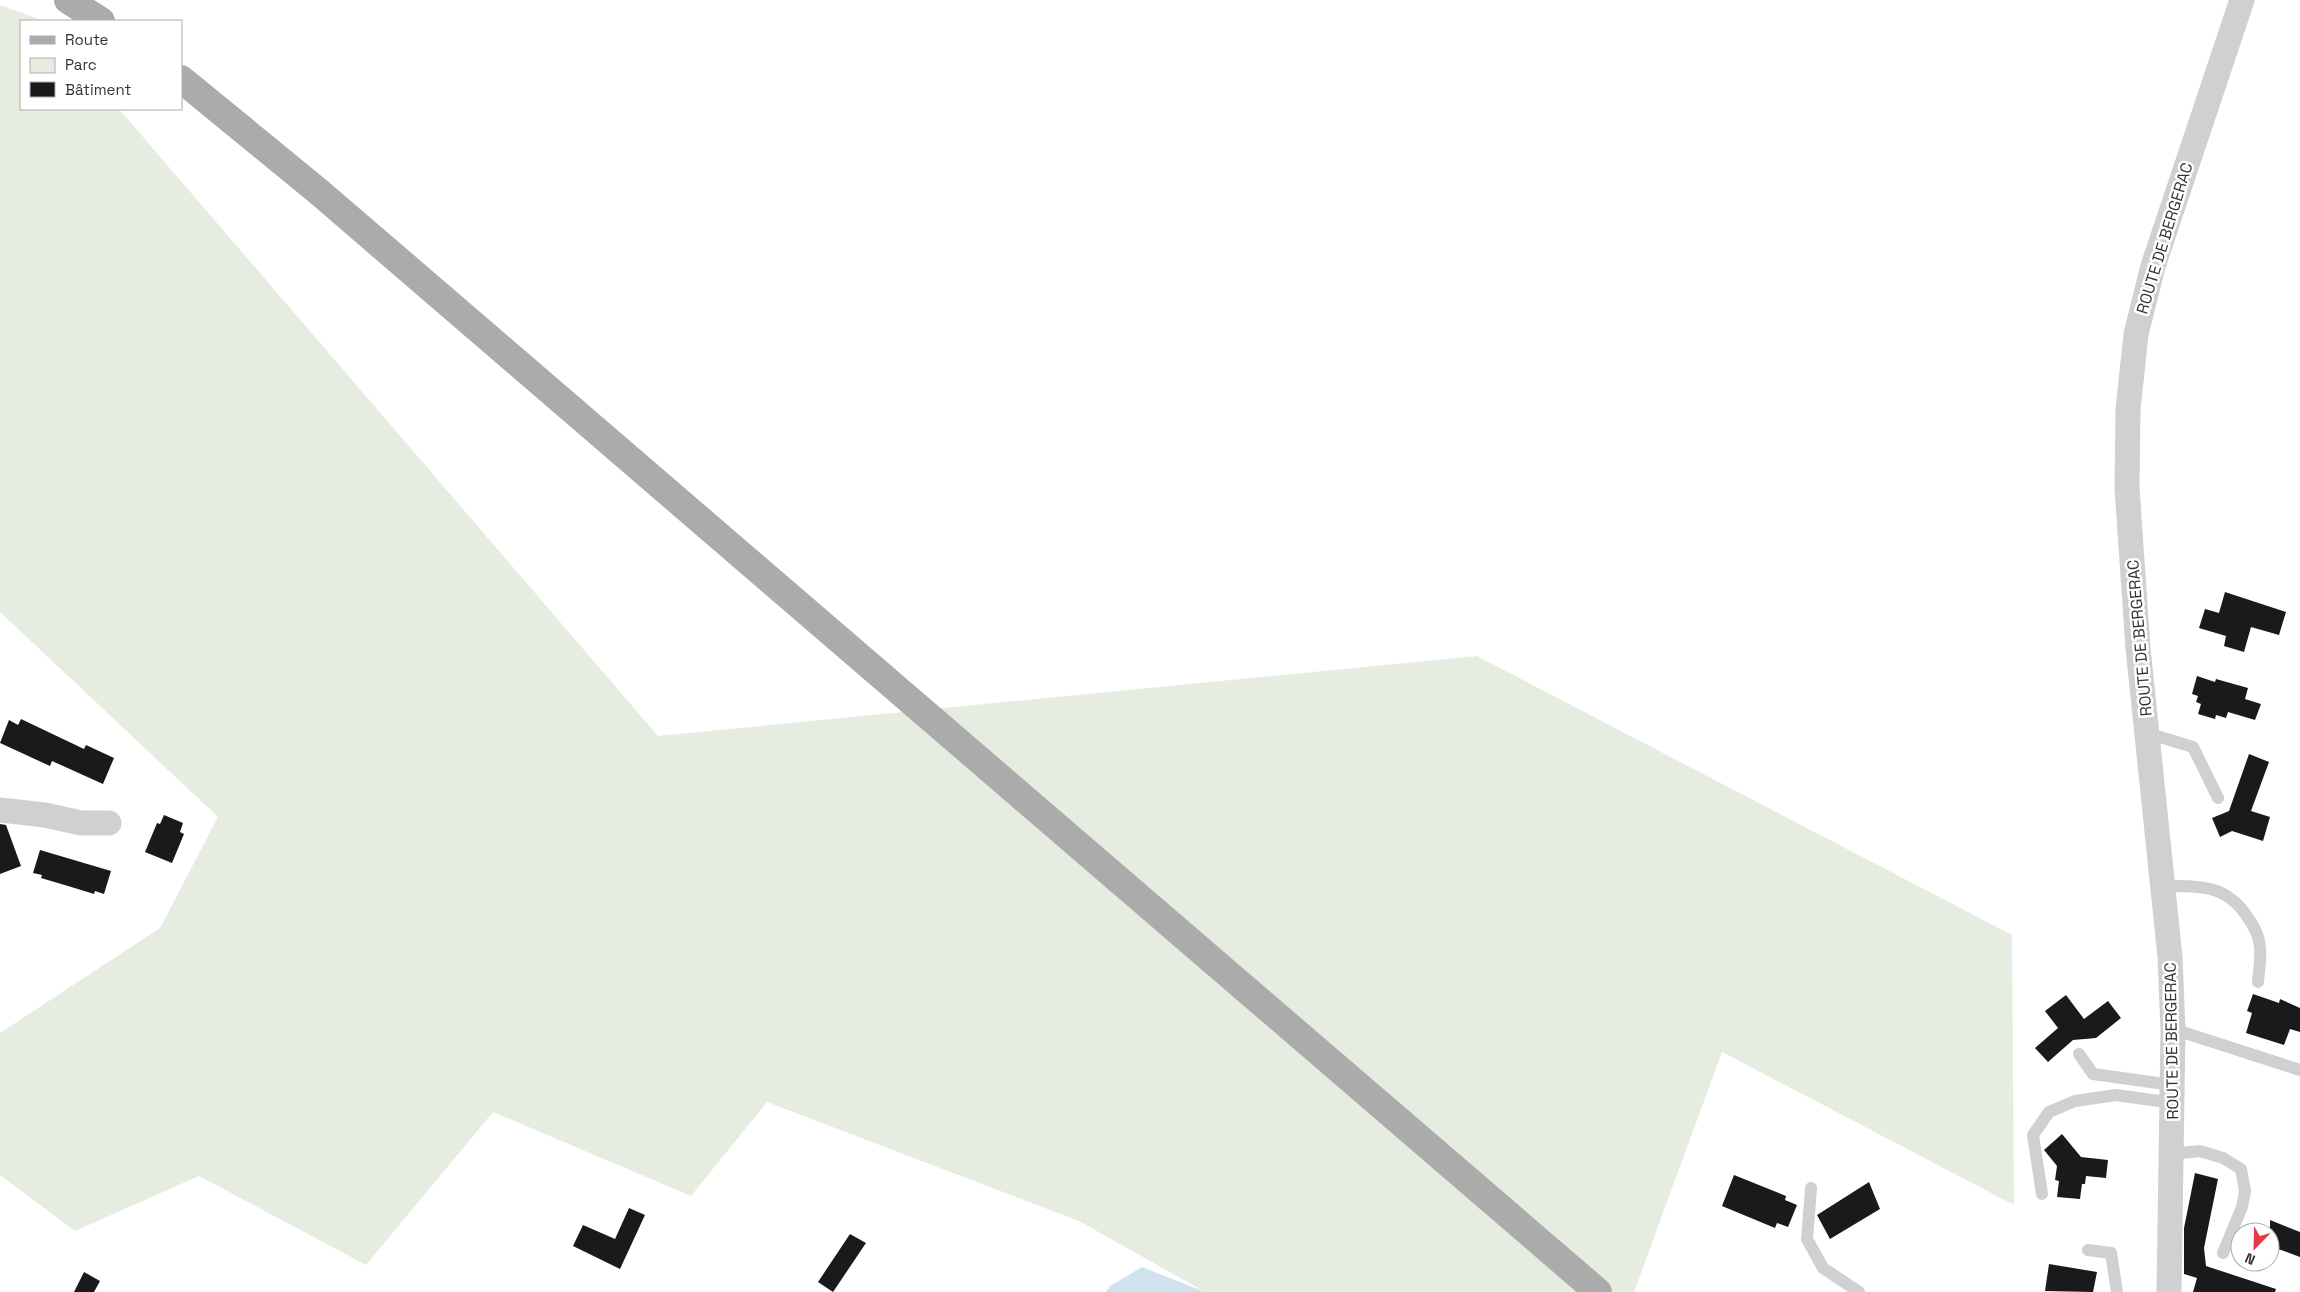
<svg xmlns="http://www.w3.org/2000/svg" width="2300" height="1292" font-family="'Space Grotesk',sans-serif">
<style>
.green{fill:#e6ecdf}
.water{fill:#cfe2ee}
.building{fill:#1a1a1a}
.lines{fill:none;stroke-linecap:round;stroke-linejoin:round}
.service{stroke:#d0d0d0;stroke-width:12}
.minor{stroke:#d0d0d0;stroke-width:25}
.primary{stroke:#ababab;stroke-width:28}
.labels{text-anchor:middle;stroke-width:5;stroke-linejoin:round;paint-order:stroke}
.street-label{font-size:16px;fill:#333;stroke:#fff}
</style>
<rect width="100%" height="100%" fill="#fff"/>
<path class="green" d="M0 5 44 21H21V109H119L658 736 1477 656 2012 935 2014 1205 1722 1052 1634 1292H1205L1079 1221 767 1102 691 1196 493 1112 366 1265 199 1176 75 1231 0 1175V1033L160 928 218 817 0 612Z"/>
<path class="water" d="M1142 1267 1205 1292H1106L1110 1286Z"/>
<path class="building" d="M2225 592 2286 612 2279 635 2251 627 2244 652 2224 646 2226 636 2199 628 2205 609 2219 613Z
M2197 676 2215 682 2216 679 2248 688 2245 699 2261 704 2255 720 2228 712 2226 718 2216 715 2215 719 2198 714 2201 704 2196 702 2198 696 2192 694Z
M21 719 84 749 86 745 114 758 103 784 52 761 50 766 0 743 9 720 18 725Z
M2249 754 2269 762 2251 811 2270 817 2263 841 2232 831 2220 837 2212 818 2229 811Z
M164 815 183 823 180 832 184 834 172 863 145 852 157 823 160 824Z
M0 824 6 825 21 866 0 874Z
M40 850 111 871 104 894 95 891 94 894 68 886 41 878 42 875 33 873Z
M2253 994 2279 1003 2280 999 2300 1008V1032L2290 1029 2284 1045 2246 1033 2252 1013 2247 1011Z
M2066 995 2084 1019 2108 1001 2121 1018 2096 1038 2073 1040 2048 1062 2035 1048 2058 1028 2045 1011Z
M2062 1134 2081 1157 2108 1160 2106 1178 2086 1176 2085 1184H2082L2080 1199 2057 1197 2059 1181 2055 1180 2057 1166 2044 1150Z
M2195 1173 2218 1179 2204 1248 2206 1266 2276 1289 2275 1292H2193L2197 1278 2184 1274V1228Z
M1734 1175 1786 1196 1785 1200 1797 1205 1788 1227 1777 1223 1775 1228 1722 1206Z
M1869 1182 1880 1209 1830 1239 1817 1215Z
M629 1208 645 1215 620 1269 573 1246 583 1225 615 1239Z
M2270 1220 2300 1232V1257L2270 1246Z
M850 1234 866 1243 833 1292 818 1282Z
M2049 1264 2097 1272 2093 1292 2045 1291Z
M84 1272 100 1281 94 1292H74Z"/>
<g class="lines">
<path class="service" d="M2147 733 2193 747 2218 798
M2163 886C2198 886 2225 884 2246 915 2253 924 2259 935 2260 947 2261 958 2259 971 2258 982
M2173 1029 2300 1070
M2079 1054 2093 1074 2172 1085
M2171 1154 2200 1151 2223 1158 2241 1169 2245 1191 2242 1207 2223 1253
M1811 1188 1807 1239 1823 1268 1859 1292
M2042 1194 2033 1135 2049 1112 2075 1101 2116 1095 2173 1103
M2088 1250 2111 1253 2117 1292"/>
<path class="minor" d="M0 810 45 815 81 823H109
M2169 1292 2173 1029 2170 957 2138 648 2127 488 2128 410 2136 334 2153 266 2242 0"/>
<path class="primary" d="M68 0 101 21
M181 79 319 192 1598 1292"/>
</g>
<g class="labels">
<g class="street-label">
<text transform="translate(2164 238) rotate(-73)" y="6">ROUTE DE BERGERAC</text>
<text transform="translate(2139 638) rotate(-95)" y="6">ROUTE DE BERGERAC</text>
<text transform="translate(2171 1041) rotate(-91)" y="6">ROUTE DE BERGERAC</text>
</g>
</g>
<rect x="20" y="20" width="162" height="90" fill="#ffffff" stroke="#adadad"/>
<rect x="30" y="36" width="25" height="8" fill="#ababab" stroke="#adadad"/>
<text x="65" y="45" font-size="15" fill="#333333">Route</text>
<rect x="30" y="58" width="25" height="15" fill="#e6ecdf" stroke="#adadad"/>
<text x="65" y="70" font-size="15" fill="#333333">Parc</text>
<rect x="30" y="82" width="25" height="15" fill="#1a1a1a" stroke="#adadad"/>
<text x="65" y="95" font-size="15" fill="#333333">Bâtiment</text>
<g transform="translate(2255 1247) rotate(203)"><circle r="24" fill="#ffffff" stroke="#adadad"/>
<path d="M0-4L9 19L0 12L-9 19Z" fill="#e63946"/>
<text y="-8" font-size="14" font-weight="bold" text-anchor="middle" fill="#333333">N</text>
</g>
</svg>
